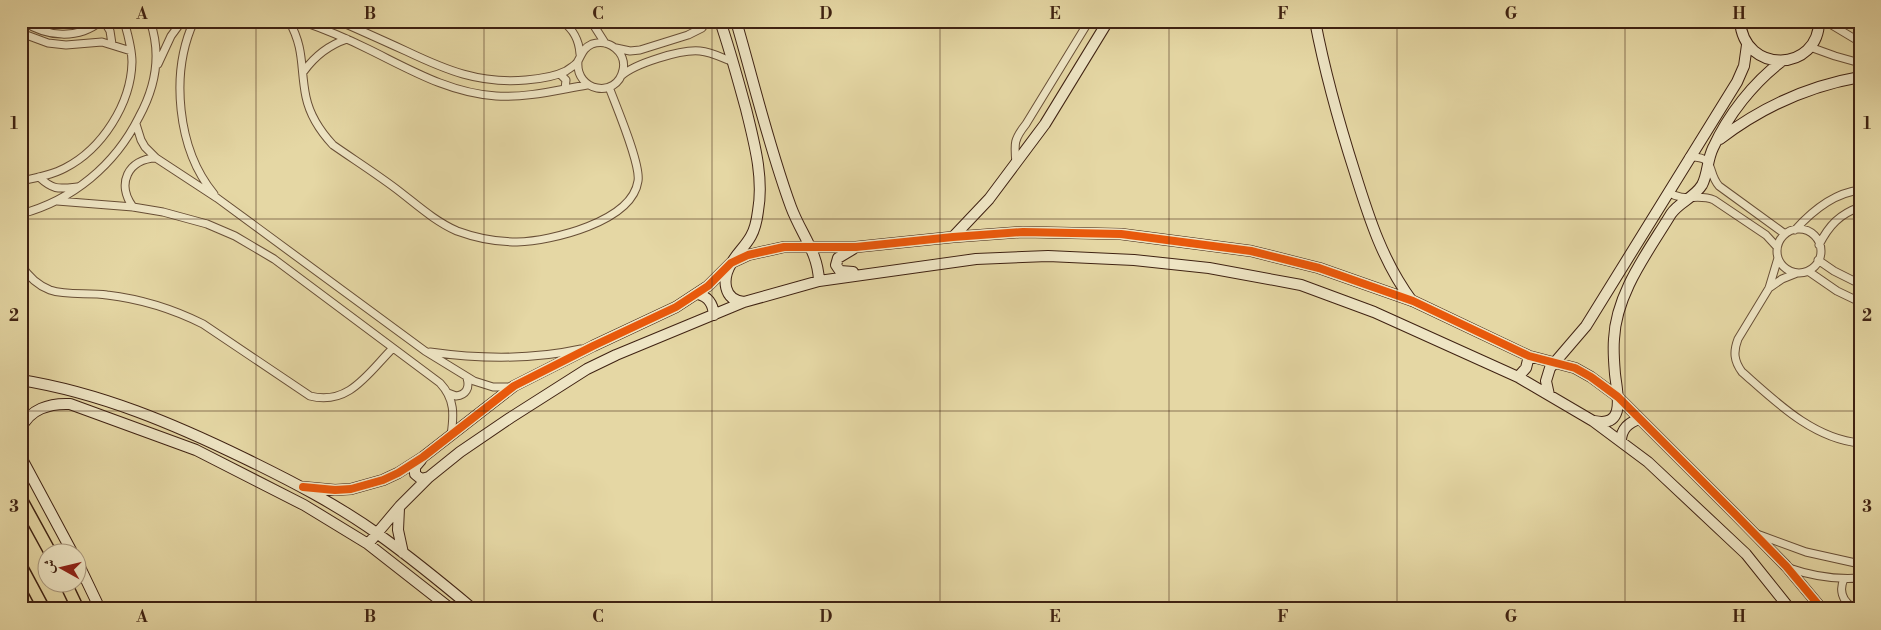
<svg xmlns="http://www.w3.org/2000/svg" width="1881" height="630" font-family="'Libre Bodoni',Amiri,serif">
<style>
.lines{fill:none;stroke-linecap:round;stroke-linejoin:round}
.street-casing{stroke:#684f36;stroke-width:9}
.secondary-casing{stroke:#3f2212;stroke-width:12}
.primary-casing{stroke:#3f2212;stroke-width:14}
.street{stroke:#eee5c4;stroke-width:7}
.secondary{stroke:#eee5c4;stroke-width:10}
.primary{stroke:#e5d7a4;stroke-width:11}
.cycleway-casing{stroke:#eee5c4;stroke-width:11}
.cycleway{stroke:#e8590c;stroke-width:8}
.grid{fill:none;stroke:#3f2212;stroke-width:1;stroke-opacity:0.55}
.neatline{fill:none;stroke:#3f2212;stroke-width:2}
.grid-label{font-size:16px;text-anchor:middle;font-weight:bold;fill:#3f2212}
</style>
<rect width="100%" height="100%" fill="#e5d7a4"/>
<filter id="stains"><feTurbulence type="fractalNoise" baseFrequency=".004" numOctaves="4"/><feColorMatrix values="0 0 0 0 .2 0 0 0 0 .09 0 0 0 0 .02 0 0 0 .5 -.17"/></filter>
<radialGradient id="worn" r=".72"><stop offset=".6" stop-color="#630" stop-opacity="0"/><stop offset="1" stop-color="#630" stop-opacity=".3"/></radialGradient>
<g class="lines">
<defs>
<path id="street" d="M23 21C46 37 78 40 101 21
M104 21 110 31 112 44
M168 21 177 25
M194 21C170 73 177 149 214 194
M289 21C305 49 300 69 306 97 310 116 320 131 333 145 353 159 375 173 395 188 415 203 434 221 457 231 476 238 496 242 517 242 551 241 632 222 638 181 641 164 616 106 609 87
M301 21C324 29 346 38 368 49 409 69 449 93 496 96 527 98 557 90 587 85
M339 21C362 31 384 41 406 51 446 70 479 84 526 80 539 79 554 77 566 71 570 68 576 65 578 61 582 54 583 48 592 44 609 38 627 53 623 70 617 99 575 92 578 61
M562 21C574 30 579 40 580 54
M591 21 605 43
M1825 21 1860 42
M21 33 48 43 66 45 102 42 131 51
M1810 47 1835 56 1860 63
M616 48 630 51 640 50 688 35 702 28 707 21
M158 64 171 36 182 21
M304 71C315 56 329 45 347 39
M560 74 566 80 565 89
M621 76C634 64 681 49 700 51 712 52 722 58 733 62
M136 124 141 140 145 147 156 158 217 198 425 351 474 381 493 387H514
M1689 157C1717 156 1706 171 1719 186L1785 234
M1016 163C1014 143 1014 139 1026 124L1089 21
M39 177C53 190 58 189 77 187
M21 181C36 178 52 175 65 168 102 149 131 104 132 62 132 48 128 35 124 21
M1668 192C1685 203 1698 193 1714 200L1766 235 1777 247
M57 201 133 207 163 212 207 224 235 236 274 259 440 383C455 399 454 415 451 435
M133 207C116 184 128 159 156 158
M21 214C73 200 115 165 139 117 156 86 162 55 150 21
M1777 251a22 22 0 1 1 44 0a22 22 0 1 1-44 0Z
M1795 230C1812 211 1834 193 1860 190
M1819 245C1829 225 1840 214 1860 207
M1778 258 1769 288 1738 339C1733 352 1734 361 1742 372 1775 401 1813 439 1860 443
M1818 260 1834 271 1860 284
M21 265C28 276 37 285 50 290 67 296 89 292 107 295 141 299 173 309 203 324L310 396C349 406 368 373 393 348
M1808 271 1837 291 1860 302
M1769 288 1782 279 1797 273
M430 352C480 359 531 360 581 349
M448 393 456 396C466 395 470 388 467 378
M1757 534 1806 552 1860 564
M1789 568C1812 576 1835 580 1860 578
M1844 579C1839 590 1842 600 1852 607
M1851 609 1860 601"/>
<path id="secondary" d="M720 21C730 50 738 80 746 109 754 142 764 177 758 211 757 219 755 229 751 236 745 247 736 254 731 264 722 279 723 300 744 302
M736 21C754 83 769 147 791 207 801 234 818 252 819 281
M1315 21C1325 73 1339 123 1355 173 1369 218 1383 262 1412 301
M1740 21C1744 75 1819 72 1819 21
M1720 139C1762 107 1808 86 1860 77
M953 237 989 199 1045 124 1108 21
M853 272 840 271 836 265 838 258 853 249
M698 294C709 297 713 304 714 315
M1518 377 1526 368 1529 356
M21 380C101 393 174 424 246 459 291 481 336 504 378 534 410 557 442 583 473 609
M1549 395 1546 381 1550 368 1586 326 1737 82 1744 66 1747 45
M1594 421C1627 428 1617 393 1615 374 1614 362 1613 351 1614 339 1616 293 1648 252 1671 214 1679 202 1694 198 1702 185 1708 174 1707 160 1713 148 1728 115 1753 83 1782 61
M21 429C29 409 50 403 70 404L196 450 304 505 368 544 451 609
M1621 441C1621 429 1629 422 1640 419
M21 457 72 552
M421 460 415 467V474L421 479 429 477
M303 487 335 490 351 489 383 480 398 473 423 457 514 386 593 346 676 307 708 286 731 263 748 255 784 247H856L953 237 1023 232 1121 234 1251 251 1319 268 1413 301 1529 356 1575 368 1591 377 1618 397 1736 515 1786 566 1822 609
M399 508 398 530 403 553
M368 544 400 506 429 477 460 452 510 418 587 369 616 355 744 302 819 281 976 259 1048 256 1134 260 1209 268 1301 285 1374 312 1518 377 1593 421 1648 462 1746 554 1790 609
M78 563 100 609"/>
<path id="primary" d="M21 499 50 552
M21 566 44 609
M65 582 78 609"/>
</defs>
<use href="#street" class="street-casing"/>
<use href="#secondary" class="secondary-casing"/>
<use href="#primary" class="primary-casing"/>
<use href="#street" class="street"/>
<use href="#secondary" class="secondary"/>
<use href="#primary" class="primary"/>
<defs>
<path id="cycleway" d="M303 487 335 490 351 489 383 480 398 473 423 457 514 386 593 346 676 307 708 286 731 263 748 255 784 247H856L953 237 1023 232 1121 234 1251 251 1319 268 1413 301 1529 356 1575 368 1591 377 1618 397 1736 515 1786 566 1822 609"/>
</defs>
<use href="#cycleway" class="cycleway-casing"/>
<use href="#cycleway" class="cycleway"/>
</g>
<path class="grid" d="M256 21V609M484 21V609M712 21V609M940 21V609M1169 21V609M1397 21V609M1625 21V609M21 219H1860M21 411H1860"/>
<rect width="1881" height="630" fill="none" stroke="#e5d7a4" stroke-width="55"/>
<g transform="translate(62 568) rotate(278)"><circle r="24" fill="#eee5c4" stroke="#a8977d"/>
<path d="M0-4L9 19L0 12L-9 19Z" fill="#8f2418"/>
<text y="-8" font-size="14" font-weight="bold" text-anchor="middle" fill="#3f2212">ش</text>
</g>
<rect x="28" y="28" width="1826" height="574" class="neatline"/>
<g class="grid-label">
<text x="142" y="19">A</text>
<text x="370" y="19">B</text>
<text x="598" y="19">C</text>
<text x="826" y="19">D</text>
<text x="1055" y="19">E</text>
<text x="1283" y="19">F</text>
<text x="1511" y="19">G</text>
<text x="1739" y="19">H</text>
<text x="14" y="129">1</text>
<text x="1867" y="129">1</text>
<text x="14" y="321">2</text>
<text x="1867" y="321">2</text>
<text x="14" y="512">3</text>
<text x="1867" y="512">3</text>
<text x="142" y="622">A</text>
<text x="370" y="622">B</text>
<text x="598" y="622">C</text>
<text x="826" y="622">D</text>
<text x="1055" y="622">E</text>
<text x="1283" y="622">F</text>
<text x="1511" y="622">G</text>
<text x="1739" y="622">H</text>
</g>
<rect width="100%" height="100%" filter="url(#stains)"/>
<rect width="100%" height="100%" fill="url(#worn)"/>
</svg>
